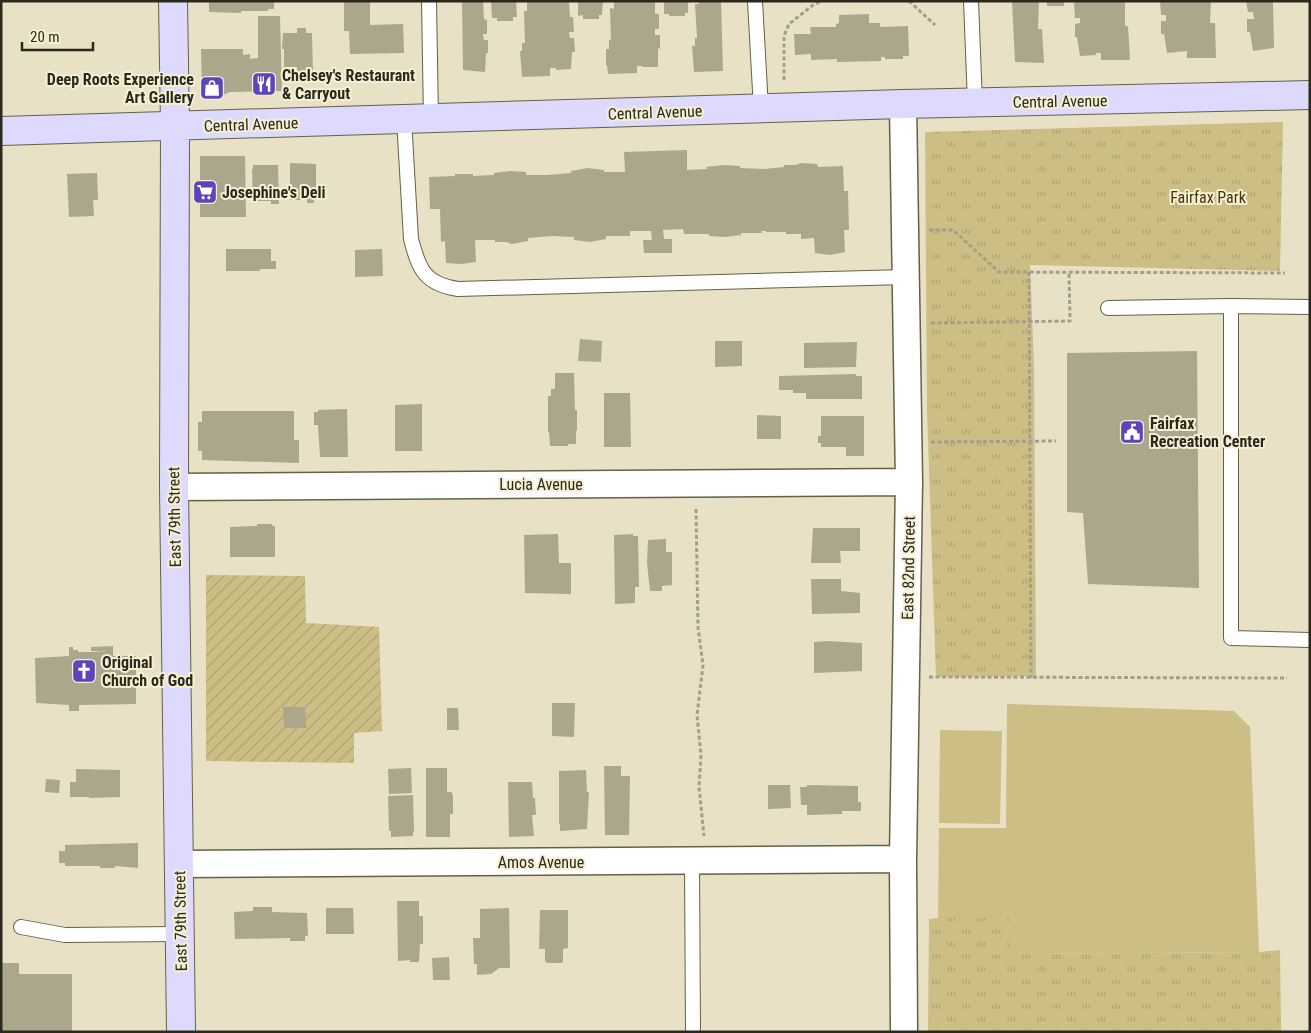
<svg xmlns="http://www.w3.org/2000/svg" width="1311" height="1033" font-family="'Roboto Condensed',sans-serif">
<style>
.grass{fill:#ccbe85}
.park{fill:url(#park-tufts)}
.garden{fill:url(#garden-furrows)}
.building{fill:#aca68c}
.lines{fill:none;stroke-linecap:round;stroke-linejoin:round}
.lane-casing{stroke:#656048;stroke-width:16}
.street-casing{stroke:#656048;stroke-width:29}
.secondary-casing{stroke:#656048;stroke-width:30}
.path{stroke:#a49f8a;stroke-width:3;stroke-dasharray:4 2.5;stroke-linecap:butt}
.lane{stroke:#fff;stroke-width:14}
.street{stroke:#fff;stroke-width:26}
.secondary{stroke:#dedafd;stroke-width:28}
.labels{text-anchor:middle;stroke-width:4;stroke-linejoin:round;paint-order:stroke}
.poi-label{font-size:16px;font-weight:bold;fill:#2b291e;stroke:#f5efd3;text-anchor:start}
.street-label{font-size:16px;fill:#2b291e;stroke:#f5efd3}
.park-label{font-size:16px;fill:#423705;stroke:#f5efd3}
</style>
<defs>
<pattern id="park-tufts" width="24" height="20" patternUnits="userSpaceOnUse" patternTransform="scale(1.25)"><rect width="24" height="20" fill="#ccbe85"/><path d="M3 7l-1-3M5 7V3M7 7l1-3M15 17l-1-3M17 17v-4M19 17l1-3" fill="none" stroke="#afa372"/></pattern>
<pattern id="garden-furrows" width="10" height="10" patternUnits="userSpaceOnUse" patternTransform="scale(1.25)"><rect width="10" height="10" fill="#ccbe85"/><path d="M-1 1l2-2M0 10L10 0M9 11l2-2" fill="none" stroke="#afa372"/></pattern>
</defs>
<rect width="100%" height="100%" fill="#e8e1c6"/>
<path class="grass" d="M1007 704 1234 711 1250 727 1259 952 1009 954 1008 918H938L939 828H1006Z
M940 730 1002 731 1000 824 939 823Z"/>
<path class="park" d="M1283 122 1280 271 1030 265 1034 365 1036 676 936 677 927 411 925 132Z
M938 918H1009L1010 954 1259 952 1280 950 1281 1032H928L929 919Z"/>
<path class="garden" d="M206 575 305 576 306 623 379 627 382 731 354 733V763L206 761Z"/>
<path class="building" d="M209 1H274V9H268V11H241V13L209 12Z
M370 1V25L403 24 404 53 350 54 349 31H344V2Z
M462 1H483L484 19 487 20V34H483L484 40H488V53H486L485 72 463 70Z
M491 1H516L517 17H513V21H497V18H492Z
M527 1H569L570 17H573L574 32H569L570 38H574L575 52H572L571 69 556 70V68H550V76L522 77 520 51H522V43H525L524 11H527Z
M578 1H603L602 15H599V19H583V15L578 16Z
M614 1H655V14H659V29H655V35H660V49L658 48V67H642V66H637V73L608 74 607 65H606V49H609V40H611L610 8 614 9Z
M664 1H688V13H685V16H669V14H664Z
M699 1H721L723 71 694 72 692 46H695V38H697L695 4H699Z
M1012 1H1039L1038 29H1042L1044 63 1015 62Z
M1047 1H1064V6H1047Z
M1078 1H1125V26H1128L1130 60H1101V53H1096V55L1080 56 1077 37H1075V24L1080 23V18H1075L1074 3Z
M1160 1H1211L1210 23H1215L1216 58H1187V51L1167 53 1164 34H1161V21H1166V15H1161Z
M1246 1H1273L1274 48 1253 51 1250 32H1247V19H1254L1253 12H1248Z
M869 14V23H880V27L908 26 909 56H903V59H885V57H881V61L837 62V59L811 60V54L795 55 794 34H811L810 27H836V24L839 23V15Z
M258 16H280L282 91 230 92 223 95 202 94 201 49H243V55L250 54V59L258 58Z
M297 28H306V33H312L313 75H297V67H284V49H282L283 33H297Z
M687 150V170L707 169 706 167 723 165 740 166V168L764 169 784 167V165H796L801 163 817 164 818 167 843 166 844 191H848L849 230H844L845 252 830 255 815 253 814 238 801 239V234H786V232H766V231H761L762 233H741V235L725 237 709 236V234H684L683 229 663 230 664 239H672V253H644L643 240H652L651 231H630V236H606V239L590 242 574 240V237L552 236 528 238V241L512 244 506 242H495V240H475L476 262 461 264 446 263 445 241 441 242 440 209H430L429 177 455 176V174H473V176L494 175V173L510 171 526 172V175H547L571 173V171L588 168 604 170V172H625L624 152Z
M200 156H245L246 217H200Z
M290 163 316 164V200H314V203H307V200H290Z
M253 165H278L279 204H271V201H253L252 169H253Z
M97 173 98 200H93L94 216 69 217 67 174Z
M226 249H271V261H276V269H260V271H226Z
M382 249 383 276 355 277V250Z
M580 339 602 341 601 362 578 361Z
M715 341H742V366L715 367Z
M857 342 856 367 804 368V343Z
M1197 351 1199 588 1088 584 1083 513 1067 512V353Z
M555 373H574L575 410H577V431H576V444H568V446H550L549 432H548V396H551V389H555Z
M856 374V376H862V399H806V393H793V390H779V376Z
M604 393H630L631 447H604Z
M422 404V451H395V405Z
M347 409 348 457H320L318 425H314V412H318V410Z
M202 411H294V440H299V463L202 460V451H198V422H202Z
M757 415 781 416V439H757Z
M821 416H864V456H846V447H821V443H818V436H821Z
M257 524H272V526H275V557H230V527L257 526Z
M813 528H860V551H840L841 563H811Z
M558 534 559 563H571V594L525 593 524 535Z
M633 534V536H638L639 587H635V603L615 604 614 535Z
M666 539V552H672V585L662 586V591H650L647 563 648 540Z
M811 579H841V591L860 593V613L812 614Z
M827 641 862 643V671L814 673V642Z
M113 646V656H136V676H147V686H136V704L79 705V711H69V705L36 703 35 658 69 656V647H73V650H78V652H108L91 651V647Z
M552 703H575L574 737 552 736Z
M283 707H305L306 728H284Z
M447 708H458L459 730H447Z
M604 766H621V776H630L629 835H605Z
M411 768 412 793 389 794 388 769Z
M426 768H447V792H452V795H453V814H450V837H426Z
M76 769 120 770V797L89 798V797H70V782H76Z
M586 770 587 792H589L587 829 560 831V824H559V771Z
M46 779 60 780 59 793 45 792Z
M508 782H532L533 798H535L536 815H532L534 836 509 837Z
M768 785H790L791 808 768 809Z
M807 785 858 786V802H861V811H842V814L807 815V805H801L800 787H807Z
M413 795 414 832H413V836L391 837V831H389L388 796Z
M138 843V868L115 866V868H100V866H65V863H59V851H65V845Z
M397 901H419V916H423V944H420L419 962H410V960L398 961Z
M253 907H272V912L307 913 308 936H305V941H290V938L235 939 234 912 253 911Z
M326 908H353L354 934H326Z
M509 908 510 968H499L491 974 477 975V964H474L473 938H480V909Z
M540 910H568V948L563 949V962L561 963H547L545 961V949H539Z
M449 957 450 980H433L432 958Z
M1 963H19V974H72V1032H1Z"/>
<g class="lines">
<defs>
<path id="lane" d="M429 1 431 119
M755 1 761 109
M971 1 975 103
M404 119 411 239C419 270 425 284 458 289L906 277
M1310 307 1231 306V638L1310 640
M1108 308 1231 306
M692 861 693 1032
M21 927 65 935 180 934"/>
<path id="street" d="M903 104 909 482 903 859 904 1032
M174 487 909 482
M179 864 903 859"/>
<path id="secondary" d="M173 1 175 126 174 487 181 1032
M1 131 903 104 1310 95"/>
</defs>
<use href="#lane" class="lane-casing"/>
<use href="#street" class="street-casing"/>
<use href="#secondary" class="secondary-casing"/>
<path class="path" d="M909 1 935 25
M784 80V36L789 24 813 5 822 1
M929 230H953L999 272 1285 273
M1029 272 1031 678
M931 323 1070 321 1069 272
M931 442 1056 441
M696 509 698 627 703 665 697 715 701 755 699 787 704 836
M929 677 1287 678"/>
<use href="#lane" class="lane"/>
<use href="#street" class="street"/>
<use href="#secondary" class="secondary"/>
</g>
<defs>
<symbol id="restaurant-square" viewBox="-11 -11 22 22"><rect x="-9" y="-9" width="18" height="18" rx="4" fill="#5c44bc" stroke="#f5efd3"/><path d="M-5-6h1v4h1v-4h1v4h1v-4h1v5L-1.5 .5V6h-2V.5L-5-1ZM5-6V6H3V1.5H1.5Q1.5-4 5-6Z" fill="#fff"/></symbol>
<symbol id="shop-square" viewBox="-11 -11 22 22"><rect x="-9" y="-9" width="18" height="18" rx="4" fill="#5c44bc" stroke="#f5efd3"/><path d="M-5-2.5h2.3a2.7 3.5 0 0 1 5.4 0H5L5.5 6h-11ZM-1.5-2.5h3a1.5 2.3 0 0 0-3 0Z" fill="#fff"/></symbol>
<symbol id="supermarket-square" viewBox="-11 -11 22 22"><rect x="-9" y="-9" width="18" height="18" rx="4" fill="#5c44bc" stroke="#f5efd3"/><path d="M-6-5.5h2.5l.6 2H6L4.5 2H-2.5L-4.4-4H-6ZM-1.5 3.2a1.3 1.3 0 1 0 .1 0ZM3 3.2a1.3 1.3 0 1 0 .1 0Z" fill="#fff"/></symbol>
<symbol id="civic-square" viewBox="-11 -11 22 22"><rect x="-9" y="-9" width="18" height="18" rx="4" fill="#5c44bc" stroke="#f5efd3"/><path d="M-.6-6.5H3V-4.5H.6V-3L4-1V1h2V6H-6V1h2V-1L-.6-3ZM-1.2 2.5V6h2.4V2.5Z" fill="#fff"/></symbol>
<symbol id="church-square" viewBox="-11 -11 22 22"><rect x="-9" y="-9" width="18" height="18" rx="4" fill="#5c44bc" stroke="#f5efd3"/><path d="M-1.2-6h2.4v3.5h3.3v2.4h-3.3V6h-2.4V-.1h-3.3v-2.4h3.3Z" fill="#fff"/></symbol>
</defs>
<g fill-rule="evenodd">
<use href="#restaurant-square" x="250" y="70" width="28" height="28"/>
<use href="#shop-square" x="198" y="74" width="28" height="28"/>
<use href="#supermarket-square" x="191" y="178" width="28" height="28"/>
<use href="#civic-square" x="1118" y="418" width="28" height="28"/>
<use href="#church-square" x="70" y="657" width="28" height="28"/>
</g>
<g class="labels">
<g class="poi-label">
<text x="282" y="81">Chelsey's Restaurant<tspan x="282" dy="18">&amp; Carryout</tspan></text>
<text x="194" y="85" text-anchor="end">Deep Roots Experience<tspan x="194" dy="18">Art Gallery</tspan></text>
<text x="222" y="198">Josephine's Deli</text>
<text x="1150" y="429">Fairfax<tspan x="1150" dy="18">Recreation Center</tspan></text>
<text x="102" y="668">Original<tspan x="102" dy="18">Church of God</tspan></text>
</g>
<g class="street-label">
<text transform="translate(1060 101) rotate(-1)" y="6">Central Avenue</text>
<text transform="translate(655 112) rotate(-2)" y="6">Central Avenue</text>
<text transform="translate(251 124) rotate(-2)" y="6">Central Avenue</text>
<text x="541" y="490">Lucia Avenue</text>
<text transform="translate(174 517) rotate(-91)" y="6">East 79th Street</text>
<text transform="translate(908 568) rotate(-89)" y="6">East 82nd Street</text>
<text x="541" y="868">Amos Avenue</text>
<text transform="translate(180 921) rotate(-91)" y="6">East 79th Street</text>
</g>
<g class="park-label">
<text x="1208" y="203">Fairfax Park</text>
</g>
</g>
<rect width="1311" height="1033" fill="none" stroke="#2b291e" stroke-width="5"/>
<path d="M22 42v8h71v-8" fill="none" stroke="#2b291e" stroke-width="2.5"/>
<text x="30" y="42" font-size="15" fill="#2b291e" stroke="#f5efd3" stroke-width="4" paint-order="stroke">20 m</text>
</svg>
